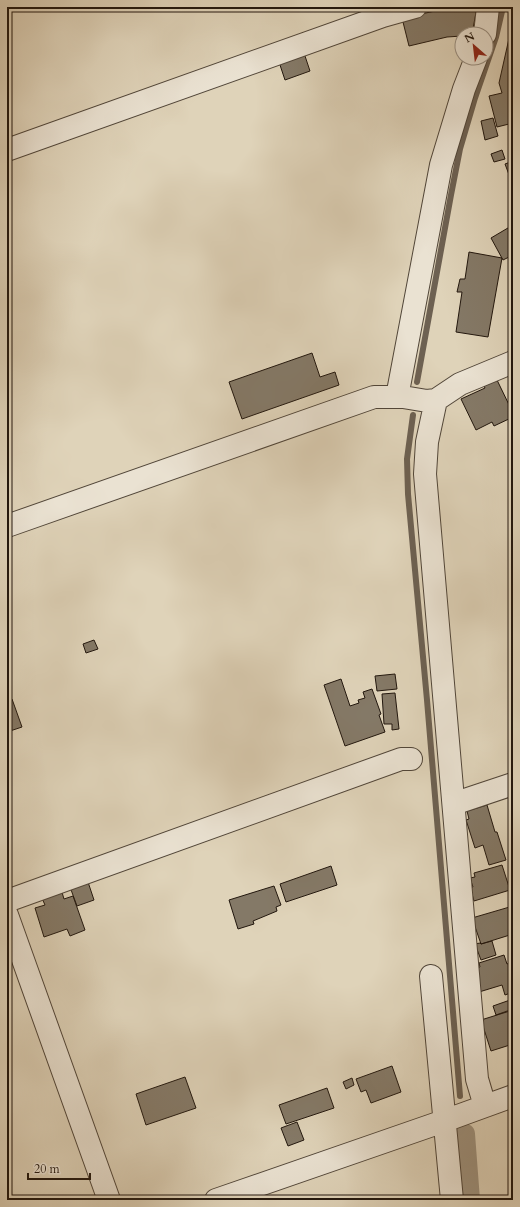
<svg xmlns="http://www.w3.org/2000/svg" width="520" height="1207" font-family="Cardo,serif">
<style>
.lines{fill:none;stroke-linecap:round;stroke-linejoin:round}
.stream{stroke:#6d6152;stroke-width:6}
.canal{stroke:#9f937f;stroke-width:22}
.building{fill:#847967;stroke:#22170e}
.minor-casing{stroke:#514639;stroke-width:24}
.minor{stroke:#eae2d2;stroke-width:22}
</style>
<rect width="100%" height="100%" fill="#dfd3b9"/>
<filter id="stains"><feTurbulence type="fractalNoise" baseFrequency=".005" numOctaves="4"/><feColorMatrix values="0 0 0 0 .2 0 0 0 0 .09 0 0 0 0 .02 0 0 0 .5 -.17"/></filter>
<radialGradient id="worn" r=".72"><stop offset=".6" stop-color="#630" stop-opacity="0"/><stop offset="1" stop-color="#630" stop-opacity=".3"/></radialGradient>
<g class="lines">
<path class="stream" d="M417 382 451 195 460 149 475 98 496 37 503 7
M413 415 407 459 408 494 427 700 460 1096"/>
<path class="canal" d="M464 1134 469 1200"/>
</g>
<path class="building" d="M454 7H477L472 34H462V36L447 37 409 46 402 18Z
M510 34H513V77H511V81L513 90V123L497 127 489 96 502 93 499 83Z
M303 50 310 71 285 80 278 59Z
M493 118 498 136 485 140 481 121Z
M502 150 505 159 494 162 491 154Z
M513 161V180H511L505 164Z
M513 225V255L503 260 491 238Z
M469 252 502 258 488 337 456 332 462 292H457L460 279H465Z
M312 353 320 377 335 372 339 385 242 419 229 382Z
M497 380 513 413V417L494 426 492 422 476 430 461 399 485 388 484 386Z
M94 640 98 649 86 653 83 644Z
M395 674 397 689 377 691 375 676Z
M341 679 350 706 359 703 358 700 365 698 363 692 372 689 381 714 379 715 385 732 345 746 324 685Z
M395 693 399 729 392 730V724H384L382 694Z
M12 699 22 727 7 732V701Z
M487 805 495 832H497L506 860 489 865 483 845 475 848 466 820 469 819 467 811Z
M502 865 510 890 474 901 470 887H473L470 878 475 877 474 873Z
M331 866 337 885 286 902 280 884Z
M88 882 94 900 77 906 70 887Z
M274 886 281 905 276 907 277 911 253 921 254 924 238 929 229 900Z
M61 889 64 899 73 896 85 930 70 936 67 929 44 937 35 908 45 905 41 896Z
M513 906V934L481 944 472 918Z
M492 941 496 955 481 960 475 944 480 943 481 944Z
M504 955 507 964 510 963 513 971V992L505 995 502 985 479 992 477 968 480 967 479 963Z
M513 999V1009L496 1015 493 1006Z
M513 1010V1044L491 1051 481 1020Z
M392 1066 401 1092 371 1103 366 1090 361 1092 356 1079Z
M185 1077 196 1108 146 1125 136 1094Z
M352 1078 354 1085 346 1089 343 1082Z
M327 1088 334 1108 286 1124 279 1105Z
M297 1122 304 1140 288 1146 281 1128Z"/>
<g class="lines">
<defs>
<path id="minor" d="M485 34 488 7
M7 150 383 16 415 7
M397 397 441 165 464 89 476 58
M7 526 374 397H403L427 401 436 400
M454 801H462L513 784
M7 901 401 759H411
M7 915 109 1200
M431 976 452 1200
M485 1106 477 1079 425 474 427 442 436 400 460 384 513 362
M216 1200 444 1121 513 1096"/>
</defs>
<use href="#minor" class="minor-casing"/>
<use href="#minor" class="minor"/>
</g>
<rect width="520" height="1207" fill="none" stroke="#dfd3b9" stroke-width="24"/>
<rect x="8" y="8" width="504" height="1191" fill="none" stroke="#22170e" stroke-width="2"/>
<rect x="12" y="12" width="496" height="1183" fill="none" stroke="#22170e"/>
<g transform="translate(474 46) rotate(332)"><circle r="19" fill="#eae2d2" stroke="#9a9184"/>
<path d="M0-3L7 15L0 10L-7 15Z" fill="#8f2418"/>
<text y="-6" font-size="11" font-weight="bold" text-anchor="middle" fill="#22170e">N</text>
</g>
<path d="M28 1173v6h62v-6" fill="none" stroke="#22170e" stroke-width="2"/>
<text x="34" y="1173" font-size="12" fill="#22170e" stroke="#eae2d2" stroke-width="3" paint-order="stroke">20 m</text>
<rect width="100%" height="100%" filter="url(#stains)"/>
<rect width="100%" height="100%" fill="url(#worn)"/>
</svg>
